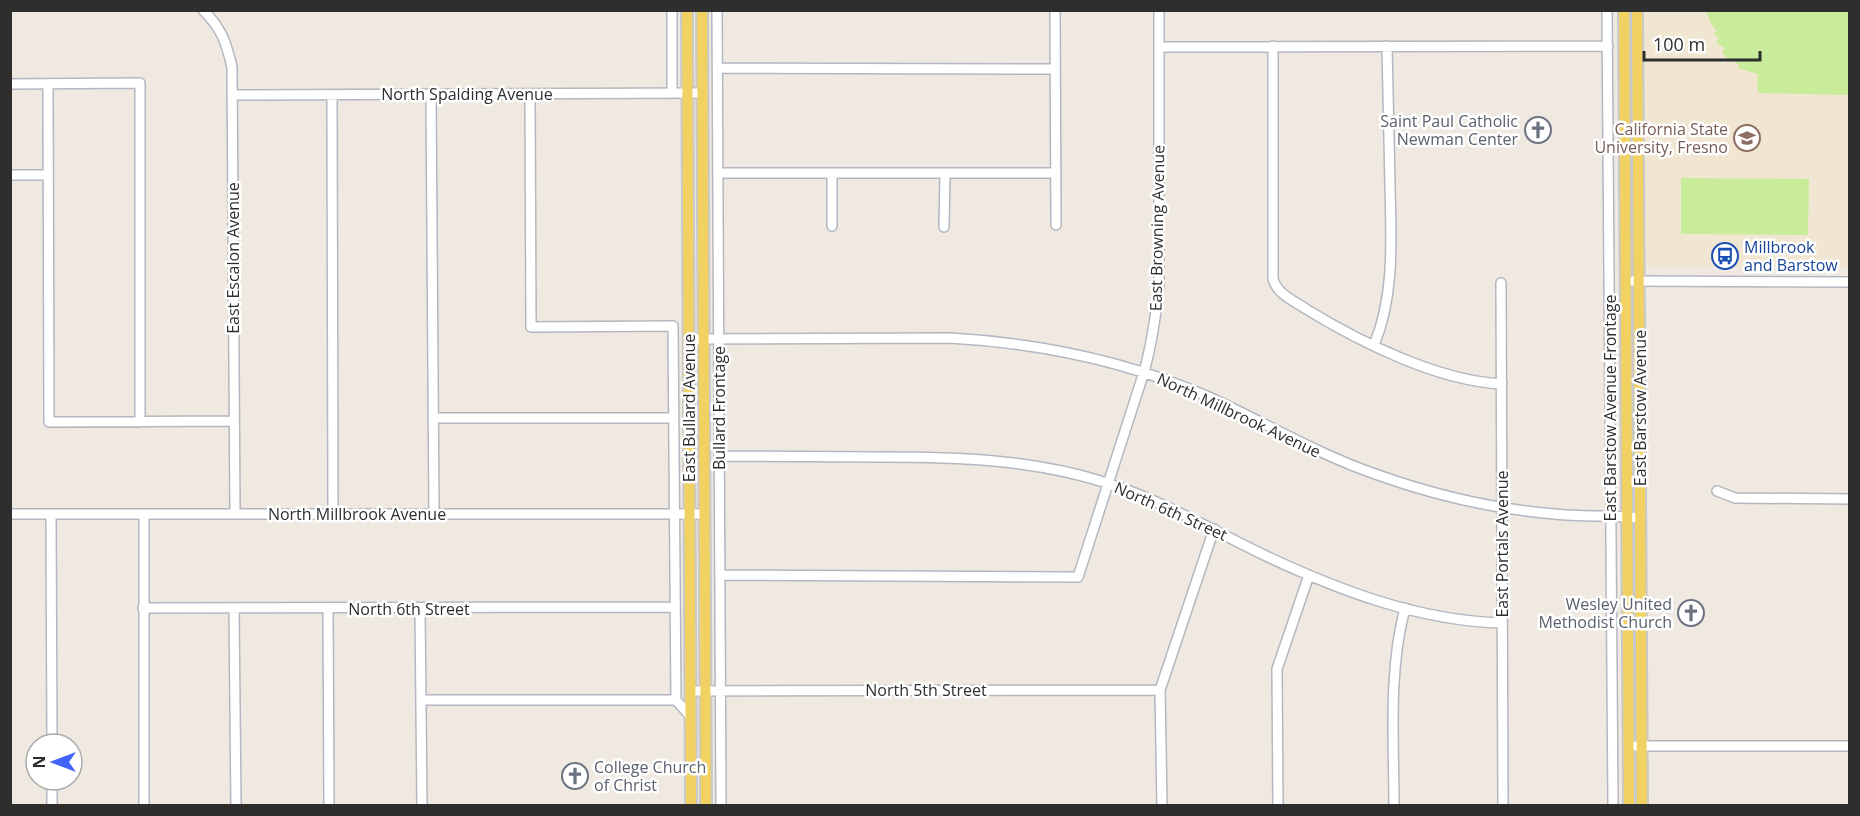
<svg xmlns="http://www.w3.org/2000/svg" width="1860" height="816" font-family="'Open Sans',sans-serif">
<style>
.education{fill:#f0e6d1}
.pitch{fill:#c9ec9a}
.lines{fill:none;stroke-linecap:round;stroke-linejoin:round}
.minor-casing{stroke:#b4b7c1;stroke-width:12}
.major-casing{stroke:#c9c9c9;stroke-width:14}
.minor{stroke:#fff;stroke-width:9}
.major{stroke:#f2d163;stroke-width:10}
.labels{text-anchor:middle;stroke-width:5;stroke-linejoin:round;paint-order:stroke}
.street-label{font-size:16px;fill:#2e2e2e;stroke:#fff}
.worship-label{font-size:16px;fill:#5b616d;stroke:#fff;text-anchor:end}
.education-label{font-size:16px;fill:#785e54;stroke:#fff;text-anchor:end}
.transit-label{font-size:16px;fill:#164399;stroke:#fff;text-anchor:start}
</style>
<rect width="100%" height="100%" fill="#efe9e1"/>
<path class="education" d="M1644 11H1849V268L1646 266Z"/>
<path class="pitch" d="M1706 11H1849V95L1758 93 1757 74 1738 68 1739 64 1729 60 1722 52 1724 48 1716 42 1719 39 1714 33 1717 31 1711 24Z
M1681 178 1809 179 1808 235 1681 234Z"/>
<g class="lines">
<defs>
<path id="minor" d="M203 10C222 29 226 42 232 67L235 514
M672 10V93
M717 10 721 806
M1055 10 1056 225
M1607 10 1613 806
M1273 46V279C1277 294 1294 301 1306 309 1360 342 1438 381 1502 384
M1159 47 1608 46
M718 68 1055 69
M10 84 140 83V422
M48 84 49 422 234 421
M431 94 434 514
M530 94 531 327 673 326 676 700
M232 95 702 93
M332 95 333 514
M718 173H1056
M832 173V226
M10 175H48
M944 227 945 173
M1633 281 1850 282
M1501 283 1503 806
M689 339 950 338C1039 343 1127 361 1209 397 1266 423 1319 455 1378 475 1434 495 1494 509 1554 514 1583 517 1611 515 1640 518
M1374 345C1395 295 1391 239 1390 185 1389 139 1388 93 1387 46
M433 418H674
M720 456C773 456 826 457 879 457 956 457 1033 459 1107 483 1163 501 1212 530 1264 555 1338 590 1419 621 1502 623
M1717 491 1735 498 1850 499
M10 514H704
M51 514 52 744
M144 514V806
M720 575 1078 577 1144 372C1152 343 1156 315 1159 285V10
M143 608 675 607
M234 609 236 806
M328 609 329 806
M420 609 422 806
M691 691 1160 690
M421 700H676L691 717
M1636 746H1850
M52 780V806
M1162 806 1160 690 1214 529
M1278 806 1277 669 1309 575
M1394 806C1394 740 1388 673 1405 608"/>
<path id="major" d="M687 10 691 806
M702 10 706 806
M1624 10 1629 806
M1637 10 1642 806"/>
</defs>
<use href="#minor" class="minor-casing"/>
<use href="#major" class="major-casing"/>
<use href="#minor" class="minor"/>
<use href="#major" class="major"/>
</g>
<defs>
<symbol id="church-ring" viewBox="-11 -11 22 22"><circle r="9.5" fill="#fff" stroke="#6b7280" stroke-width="1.5"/><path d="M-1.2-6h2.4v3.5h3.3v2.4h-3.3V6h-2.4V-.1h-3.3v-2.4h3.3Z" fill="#6b7280"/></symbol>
<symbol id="university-ring" viewBox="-11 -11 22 22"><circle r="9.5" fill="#fff" stroke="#8d6e63" stroke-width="1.5"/><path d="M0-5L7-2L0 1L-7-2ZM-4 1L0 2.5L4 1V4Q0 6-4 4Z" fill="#8d6e63"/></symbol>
<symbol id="bus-ring" viewBox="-11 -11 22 22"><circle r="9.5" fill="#fff" stroke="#1a4fb4" stroke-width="1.5"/><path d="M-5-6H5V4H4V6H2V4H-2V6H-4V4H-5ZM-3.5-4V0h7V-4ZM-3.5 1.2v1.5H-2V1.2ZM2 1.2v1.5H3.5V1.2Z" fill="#1a4fb4"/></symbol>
</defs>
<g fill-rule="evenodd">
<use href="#church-ring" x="1523" y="115" width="30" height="30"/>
<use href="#university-ring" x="1732" y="123" width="30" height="30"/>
<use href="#bus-ring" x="1710" y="241" width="30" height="30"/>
<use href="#church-ring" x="1676" y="598" width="30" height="30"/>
<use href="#church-ring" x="560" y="761" width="30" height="30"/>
</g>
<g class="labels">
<g class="street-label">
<text x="467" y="100">North Spalding Avenue</text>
<text transform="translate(1157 228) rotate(-89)" y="6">East Browning Avenue</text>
<text transform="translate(233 258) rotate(-90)" y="6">East Escalon Avenue</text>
<text transform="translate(689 408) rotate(-90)" y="6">East Bullard Avenue</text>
<text transform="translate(719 408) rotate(-90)" y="6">Bullard Frontage</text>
<text transform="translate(1610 408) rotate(-90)" y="6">East Barstow Avenue Frontage</text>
<text transform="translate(1640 408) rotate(-90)" y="6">East Barstow Avenue</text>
<text transform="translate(1239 415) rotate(25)" y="6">North Millbrook Avenue</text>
<text transform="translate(1171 511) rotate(24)" y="6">North 6th Street</text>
<text x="357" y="520">North Millbrook Avenue</text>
<text transform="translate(1502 544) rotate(-90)" y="6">East Portals Avenue</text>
<text x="409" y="615">North 6th Street</text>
<text x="926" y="696">North 5th Street</text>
</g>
<g class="worship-label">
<text x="1518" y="127">Saint Paul Catholic<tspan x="1518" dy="18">Newman Center</tspan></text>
<text x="1672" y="610">Wesley United<tspan x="1672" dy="18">Methodist Church</tspan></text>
<text x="594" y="773" text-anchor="start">College Church<tspan x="594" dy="18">of Christ</tspan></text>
</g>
<g class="education-label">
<text x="1728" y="135">California State<tspan x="1728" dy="18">University, Fresno</tspan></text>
</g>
<g class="transit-label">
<text x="1744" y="253">Millbrook<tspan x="1744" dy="18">and Barstow</tspan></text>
</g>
</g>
<rect width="1860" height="816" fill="none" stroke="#2e2e2e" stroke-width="24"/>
<g transform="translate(54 762) rotate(270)"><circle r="28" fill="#ffffff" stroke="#ababab" stroke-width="1.5"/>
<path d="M0-4.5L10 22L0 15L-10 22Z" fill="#4264fb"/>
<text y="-9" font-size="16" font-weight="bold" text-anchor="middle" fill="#2e2e2e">N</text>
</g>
<path d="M1644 51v9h116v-9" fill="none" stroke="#2e2e2e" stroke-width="3"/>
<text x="1653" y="51" font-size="18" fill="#2e2e2e" stroke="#ffffff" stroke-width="4.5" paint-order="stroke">100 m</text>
</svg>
